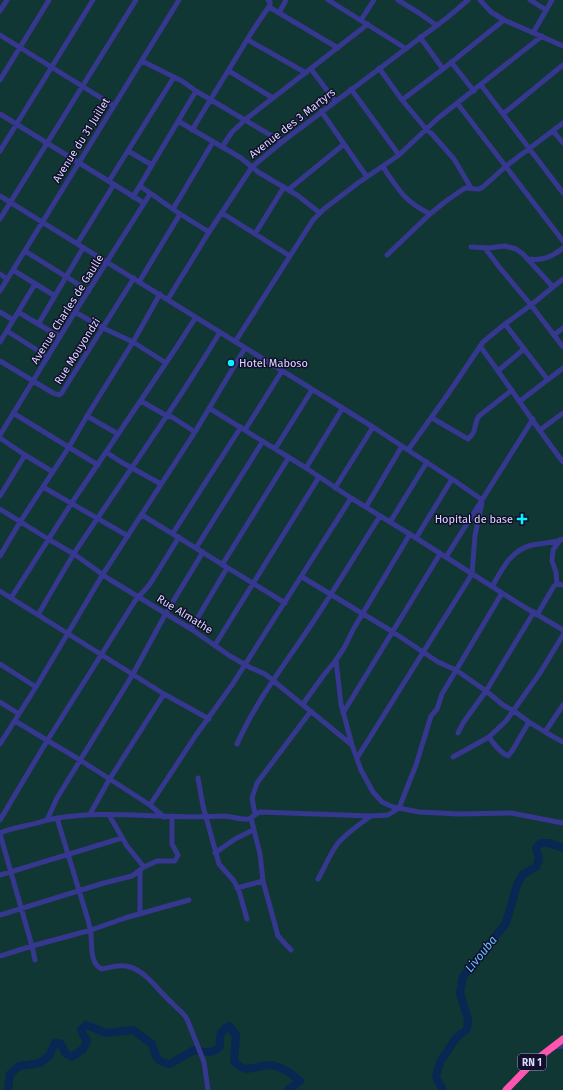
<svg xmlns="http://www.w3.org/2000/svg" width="563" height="1090" font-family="'Fira Sans',sans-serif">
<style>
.green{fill:#113734}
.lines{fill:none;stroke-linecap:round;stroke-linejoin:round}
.river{stroke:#082752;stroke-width:8}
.minor{stroke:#36378f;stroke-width:5}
.highway{stroke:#ff55b0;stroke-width:7}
.poi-dot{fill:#06f3ff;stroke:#120f2c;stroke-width:1.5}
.labels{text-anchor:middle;stroke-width:3;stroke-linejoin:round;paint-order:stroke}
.shield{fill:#120f2c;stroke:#9f9dc0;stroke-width:1}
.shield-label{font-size:10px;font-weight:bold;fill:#dcdaff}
.street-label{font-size:11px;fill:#dcdaff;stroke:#120f2c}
.poi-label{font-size:11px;fill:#dcdaff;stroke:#120f2c;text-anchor:start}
.water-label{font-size:12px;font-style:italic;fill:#68c1ff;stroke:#120f2c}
</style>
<rect width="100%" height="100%" fill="#120f2c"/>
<path class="green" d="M0 0H563V1090H0Z"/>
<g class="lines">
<path class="river" d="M8 1090 10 1074 19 1066 40 1063 49 1056 55 1043H60L66 1054 72 1057 83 1049 87 1041 81 1030 86 1025 106 1033 133 1030 152 1044C156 1057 155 1061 170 1064L194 1050C205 1052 212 1055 220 1046 219 1036 220 1031 229 1026L236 1035 234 1061C246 1075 254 1066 269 1065 280 1065 292 1074 300 1081L288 1090
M443 1090 436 1077 440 1062 456 1038 467 1029 468 1019 460 993 463 977 506 923 517 885 523 874 536 867 539 859 536 848 540 843H549L563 848"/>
<path class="minor" d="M328 0 405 48
M398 0 419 13 436 25
M480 0 491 12 504 20 563 46
M530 0 546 10
M269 7 338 48
M0 11 7 0
M279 13 286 0
M361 20 374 0
M533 33 552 0
M0 35 114 106
M420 37 443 69
M248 40 306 73
M142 61 182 81 196 91 282 142
M451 62 474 91
M379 68 402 100 426 129 432 134 454 159 471 188
M311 69 335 101
M229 71 273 98
M0 80 49 0
M481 85 563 193
M351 89 399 155
M402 100 443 69 504 20
M457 103 563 241
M321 111 367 177
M0 114 144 203
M503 114 563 65
M178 121 241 158 258 172 297 195 320 213
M192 130 253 30 270 5V2L268 0
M553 131 563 143
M222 147 232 132 246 119 368 24
M0 151 93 0
M128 151 152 165
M383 167C398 189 404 201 430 214
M109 181 174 77
M140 186 180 214 209 232
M288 190 343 145
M0 196 373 427 452 479 481 499 482 503 475 535 472 574 357 758
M133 197 196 91
M173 209 213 142
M222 213 290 256
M0 219 136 0
M255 234 284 187
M77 244 113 186
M471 247 488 248 505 246 516 249 523 254 553 287
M485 248 500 268 531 305 563 347
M25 251 89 291
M387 255 430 214 446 201 465 188 479 189 483 187 505 167 563 123
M528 259C542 261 552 257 563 248
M13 270 55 296
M0 274 7 279
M139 282 180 214
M0 291 179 0
M168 299 209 232 252 167 282 142 448 17 468 0
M0 312 13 320
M18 312 60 337
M75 312 103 328 133 342 166 363
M39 323 83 248
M505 324 548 380
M7 331 48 357
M554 335 563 328
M0 342 35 284
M235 342 313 220 324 209 358 183 399 155 437 119 542 36
M480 346C508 384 534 424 563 462
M0 361 53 393 59 395 61 394 134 278
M498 371 524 349
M141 401 167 416 172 417 195 432
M520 401 563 368
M209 408 306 468 351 498 416 538 521 605 563 630
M13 413 98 465
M87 416 118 434
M432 418 468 439C478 431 473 424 479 416L512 390
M245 430 282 371
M540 430 563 413
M0 435 75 312 150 194
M0 438 25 455 0 496
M275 449 312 390
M408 450 448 394 483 342 505 324 531 305 563 279
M106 452 121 462 161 484
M25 455 53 472
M306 468 342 409
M43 487 128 536
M335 488 373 427
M366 507 402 446
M0 509 48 539 74 554 109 579 191 629 230 656 251 668 265 674 352 745
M142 515 285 603
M390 522 427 462
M173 533 241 427
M410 534 354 628 344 648 336 660 341 704 352 745 361 770 373 792 382 802 393 807 419 812 459 814 511 813 563 823
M416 538 452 479
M196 548 263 441
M0 556 20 522 69 447 87 416 133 342 160 294
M446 557 533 419
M222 565 289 457
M302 577 393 632 438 662 456 670 486 691 503 705 514 711 529 722 545 732 563 742
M557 584 556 572 552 561 553 550 560 540
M492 587C502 569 511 550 532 545 542 543 554 543 563 539
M0 591 164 694 209 719
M11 598 71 504 176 348 196 317
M38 615C50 594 62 573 75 552 123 479 175 408 220 332
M537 615 554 586 557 584 563 585
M191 629 227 568
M215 645 319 477
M0 664 36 687
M0 702 19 714
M303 704 323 676 336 660
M343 713 440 554
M15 721 80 760 150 805 164 817
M545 732 563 705
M458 733 463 723 486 691 534 612
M489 737C494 744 499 752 508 756L512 751 529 722
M0 744 36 687 103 574 195 432 245 348
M237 744C256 701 285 664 311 625 335 589 357 552 380 516
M453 757 489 737 506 721 540 673 563 635
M198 778 203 806 219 864 234 881 239 891 247 919
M150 805 196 735 232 685 351 498
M90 814 109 780 164 694
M255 814 252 798 257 783 311 711
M109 815 127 846 144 867
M57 818 88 920C89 925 91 930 91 935 92 945 90 965 102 969 111 967 120 964 130 967 147 972 159 992 172 1003 177 1009 183 1012 187 1019L204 1062 208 1090
M251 818 260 854 263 881 278 936 291 950
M0 820 47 741 135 601 150 584 179 537
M47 820C105 808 164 820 223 816 231 816 240 820 248 819 253 818 255 813 260 812L371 816 388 815 399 808 416 765 431 716 437 709 442 694 502 593
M0 833C15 826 31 826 47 820L57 798 133 674 166 613 203 552
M0 834 32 946 35 960
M215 853 235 839 253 830
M0 875 122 838
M318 879C325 867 330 853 339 842 348 832 360 824 371 816
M237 888 263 881
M140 914V871
M0 915 104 883 132 876 144 867 157 861H175L178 855 172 844V816
M0 956 32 946 91 930 125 918 189 900
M553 1047 563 1046"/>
<path class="highway" d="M506 1090 533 1062 563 1039"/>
</g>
<g class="poi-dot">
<circle cx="231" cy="363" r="4"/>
<path d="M520 513h4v4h4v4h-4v4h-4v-4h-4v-4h4z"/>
</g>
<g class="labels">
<rect class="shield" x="518" y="1054" width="28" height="16" rx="3"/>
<g class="shield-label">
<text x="532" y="1066">RN 1</text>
</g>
<g class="street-label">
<text transform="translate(292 123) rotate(-38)" y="4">Avenue des 3 Martyrs</text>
<text transform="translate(81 140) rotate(-58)" y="4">Avenue du 31 Juillet</text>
<text transform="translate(67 309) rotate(-58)" y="4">Avenue Charles de Gaulle</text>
<text transform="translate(77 351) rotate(-58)" y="4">Rue Mouyondzi</text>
<text transform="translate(185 614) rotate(32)" y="4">Rue Almathe</text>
</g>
<g class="poi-label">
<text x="239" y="367">Hotel Maboso</text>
<text x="513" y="523" text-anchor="end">Hopital de base</text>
</g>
<g class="water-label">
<text transform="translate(481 954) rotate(-51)" y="4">Livouba</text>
</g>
</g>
</svg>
